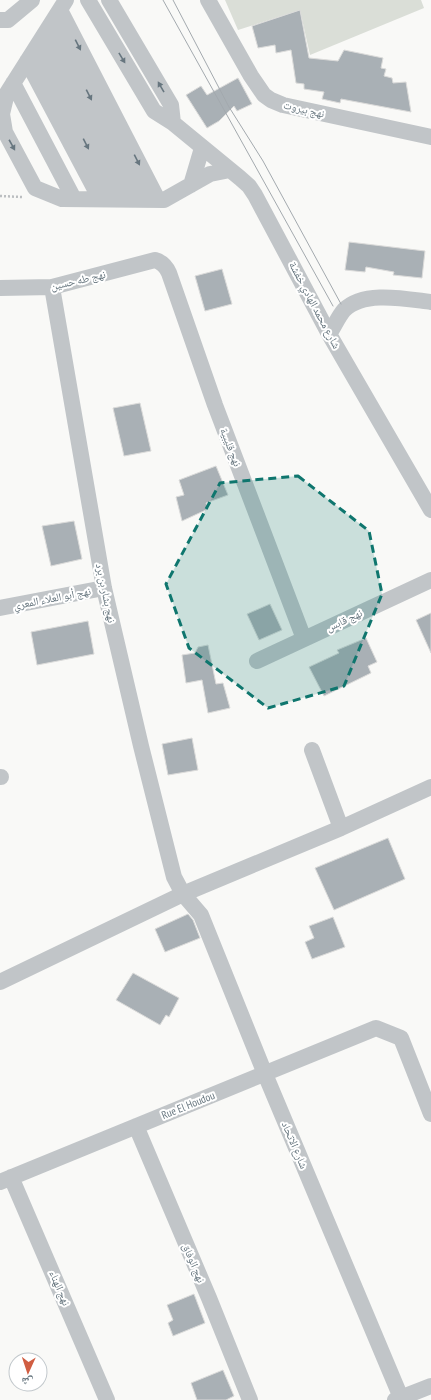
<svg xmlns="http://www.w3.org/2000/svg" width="431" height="1400" font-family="'PT Sans Narrow','Noto Naskh Arabic',sans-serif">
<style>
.green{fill:#daded7}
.building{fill:#a9b0b5;stroke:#dbdbda}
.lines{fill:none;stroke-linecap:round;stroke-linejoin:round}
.path{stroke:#bbbec0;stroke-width:2.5;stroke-dasharray:2 2;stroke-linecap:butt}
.minor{stroke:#c1c5c8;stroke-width:16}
.tram{stroke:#a3a9ae;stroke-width:1}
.oneway{fill:#67767f}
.marked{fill:#0f766e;fill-opacity:0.2;stroke:#0f766e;stroke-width:3;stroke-dasharray:8 5;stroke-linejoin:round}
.labels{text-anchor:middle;stroke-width:4;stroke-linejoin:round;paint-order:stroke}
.street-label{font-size:11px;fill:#67767f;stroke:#fff}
</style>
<rect width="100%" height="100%" fill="#f9f9f7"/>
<path class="green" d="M225 0H421L424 8 310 55 300 10 238 30Z"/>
<path class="building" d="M300 10 309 58 338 61 344 50 383 58 381 68 386 69 384 76 392 78 393 83 406 82 411 112 341 99 340 103 322 99 324 92 304 89V84L296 83 291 50 276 53 275 45 258 48 252 26Z
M238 78 252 104 237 111 234 106 219 121 207 128 186 95 201 86 207 95Z
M349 242 425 251 422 278 393 275 394 272 366 267 365 272 345 270Z
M222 269 232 304 205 311 195 276Z
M140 403 151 451 124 456 113 408Z
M216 466 228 495 206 503 208 509 182 521 176 497 184 495 179 480Z
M74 521 82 559 51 566 42 526Z
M270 604 282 630 259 640 247 614Z
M431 613V653L416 620Z
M88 621 94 654 37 665 31 632Z
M366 638 377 662 368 666 371 673 324 696 309 667 339 653 337 650Z
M208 645 216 684 223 683 230 708 208 713 202 680 186 683 182 655 195 653 198 647Z
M192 738 198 770 168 775 162 744Z
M388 838 405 879 334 910 315 868Z
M188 914 193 920 200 938 165 952 155 929Z
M333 917 345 947 312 959 305 942 314 938 309 926Z
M133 973 179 998 169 1017 166 1015 160 1025 116 1000Z
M194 1294 205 1323 173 1336 168 1323 173 1320 167 1305Z
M223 1370 234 1396 226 1400H197L191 1383Z"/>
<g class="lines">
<path class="path" d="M0 196 22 197"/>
<path class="minor" d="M66 0 7 93 2 114 5 132 35 188 62 199 164 200 210 174 230 170
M88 0 154 111 173 123 240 178 249 186 255 195 329 334 431 510
M109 0 171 105 173 123
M208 0 251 76 264 95 271 100 283 105 431 137
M60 10 158 200
M0 20H8L32 0
M52 23 143 199
M44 35 129 199
M36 47 115 199
M27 61 100 199
M13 83 74 199
M191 185 202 148
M52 287 104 588 141 746 174 877 183 894 201 915 265 1074 402 1400
M0 288 52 287 155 260C162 262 166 266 169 273L215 405 304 639
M329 334C334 327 338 317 344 310 364 290 406 299 431 302
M0 608 104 588
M257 661 431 580
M312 750 341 828
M0 777H1
M0 982 183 894 341 828 431 787
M136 1126 209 1298 250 1400
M11 1177 107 1400
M0 1182 376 1028 401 1038 431 1114
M395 1400 431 1386"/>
<path class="tram" d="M163 0 333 306
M173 0 229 107 263 161 341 304"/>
</g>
<defs><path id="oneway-solid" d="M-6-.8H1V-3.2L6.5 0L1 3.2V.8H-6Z"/></defs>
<g class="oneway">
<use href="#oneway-solid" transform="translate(78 45) rotate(63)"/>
<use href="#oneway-solid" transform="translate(122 58) rotate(59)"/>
<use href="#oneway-solid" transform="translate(161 87) rotate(-120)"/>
<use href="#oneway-solid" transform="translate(89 95) rotate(63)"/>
<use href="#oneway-solid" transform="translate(86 144) rotate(63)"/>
<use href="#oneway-solid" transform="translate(12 145) rotate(61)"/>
<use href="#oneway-solid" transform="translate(137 160) rotate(63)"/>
</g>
<path class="marked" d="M298 476 369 531 382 594 344 686 268 708 189 648 166 584 220 483Z"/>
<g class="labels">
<g class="street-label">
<text transform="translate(304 109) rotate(13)" y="4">نهج بيروت</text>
<text transform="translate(78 280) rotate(-13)" y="4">نهج طه حسين</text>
<text transform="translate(315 305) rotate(62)" y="4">شارع محمد الهادي خفشة</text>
<text transform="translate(231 447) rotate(69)" y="4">نهج قليبية</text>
<text transform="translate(106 593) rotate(78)" y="4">نهج بشار بن برد</text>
<text transform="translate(52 598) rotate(-11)" y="4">نهج أبو العلاء المعري</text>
<text transform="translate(344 620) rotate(-25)" y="4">نهج قابس</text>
<text transform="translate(188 1105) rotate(-22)" y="4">Rue El Houdou</text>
<text transform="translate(295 1145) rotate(67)" y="4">شارع الاتحاد</text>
<text transform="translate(194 1263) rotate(67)" y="4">نهج الوفاق</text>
<text transform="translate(60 1288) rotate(67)" y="4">نهج الهناء</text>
</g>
</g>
<g transform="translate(28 1372) rotate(183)"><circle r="19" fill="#ffffff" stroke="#c2c8cc"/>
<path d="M0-3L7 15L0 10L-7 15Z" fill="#d05d41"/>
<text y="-6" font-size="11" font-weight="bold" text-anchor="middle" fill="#67767f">ش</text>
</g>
</svg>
